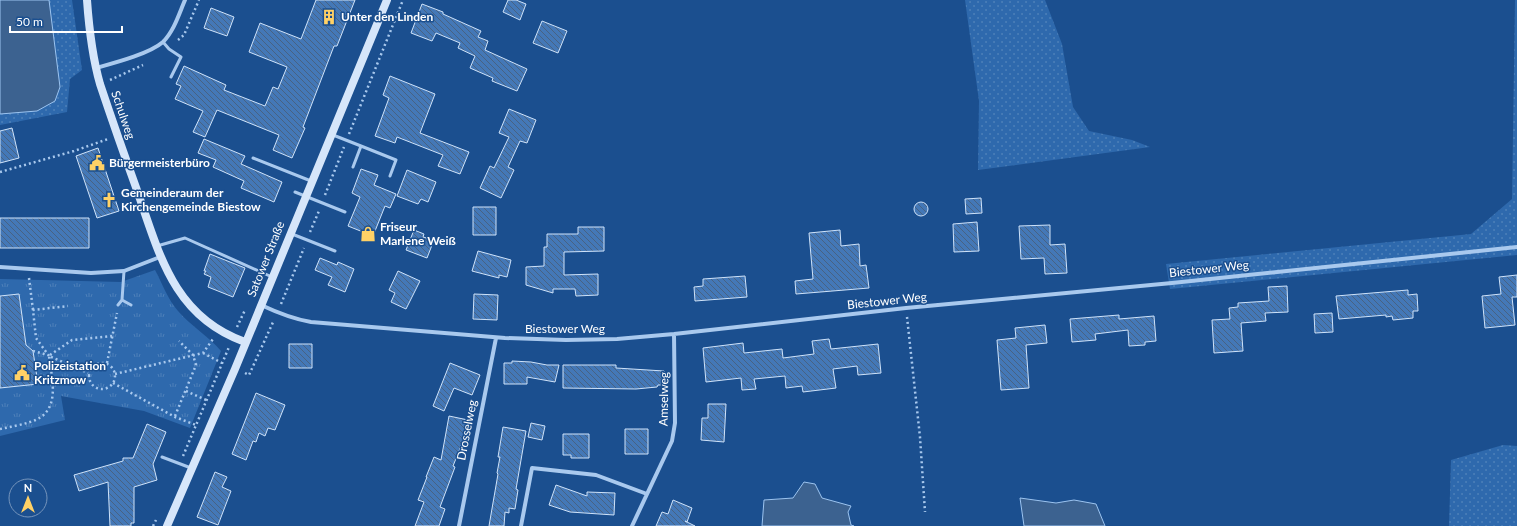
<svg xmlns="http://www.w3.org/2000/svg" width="1517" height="526" font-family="Lato,sans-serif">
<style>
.grass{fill:url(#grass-dots)}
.park{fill:url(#park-tufts)}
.water{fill:#3c6290;stroke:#9cc4f0}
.building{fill:url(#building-back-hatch);stroke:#cfe3fa}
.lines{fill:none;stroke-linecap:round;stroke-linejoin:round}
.path{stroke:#a9c9ee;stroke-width:2.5;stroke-dasharray:2 3;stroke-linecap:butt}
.lane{stroke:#a9c9ee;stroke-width:3}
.street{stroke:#a9c9ee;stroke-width:4}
.secondary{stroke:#d6e6fa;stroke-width:8}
.labels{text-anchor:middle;stroke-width:3;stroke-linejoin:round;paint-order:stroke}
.poi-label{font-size:12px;font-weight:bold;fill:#fff;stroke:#1b4f8f;text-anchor:start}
.street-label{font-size:12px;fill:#fff;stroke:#1b4f8f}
</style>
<defs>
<pattern id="grass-dots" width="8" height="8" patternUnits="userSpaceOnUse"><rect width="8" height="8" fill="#2e69ad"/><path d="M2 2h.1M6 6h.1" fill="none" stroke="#4d80b9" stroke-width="1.8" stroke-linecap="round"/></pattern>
<pattern id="park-tufts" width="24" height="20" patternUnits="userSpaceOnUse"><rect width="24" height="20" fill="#2e69ad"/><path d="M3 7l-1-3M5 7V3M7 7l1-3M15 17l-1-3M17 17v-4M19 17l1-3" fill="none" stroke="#4d80b9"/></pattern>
<pattern id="building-back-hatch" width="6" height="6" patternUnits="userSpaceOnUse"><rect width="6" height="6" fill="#4478b7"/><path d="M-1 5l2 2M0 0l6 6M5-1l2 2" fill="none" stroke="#486282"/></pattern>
</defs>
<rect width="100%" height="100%" fill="#1b4f8f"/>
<path class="grass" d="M0 0H72L82 70 70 79 67 112 0 125Z
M965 0H1045L1062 44 1073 107 1089 131 1132 140 1150 147 978 170 979 101Z
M1515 0H1517V255L1170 289 1166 264 1471 234 1512 199Z
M1503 445 1517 446V526H1449L1451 460Z"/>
<path class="park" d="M155 270C162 283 168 300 178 311 191 326 208 336 221 351L190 428 144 411 61 396 65 420 0 436V279L121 282Z"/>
<path class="water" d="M0 0H49L60 87 55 101 37 111 0 114Z
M804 482 815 484 822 498 851 506 848 512 851 525 854 526H762L764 500 793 498Z
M1020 498 1056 503 1074 500 1096 504 1105 526H1024Z"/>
<path class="building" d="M316 0H355L337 46H334L303 127 305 128 292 158 273 150 279 135 217 110 205 137 193 132 203 111 175 99 181 86 176 84 184 66 226 85 224 90 265 106 273 87 278 89 287 67 249 52 260 23 301 39Z
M508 0H516L526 4 520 20 503 12Z
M422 4 443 12V14L481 31 478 37 488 41 485 50 527 69 517 91 492 81 493 78 470 68 475 56 458 48 460 43 436 33 432 41 411 33Z
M211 8 234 17 227 36 204 28Z
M542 21 567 31 558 53 533 43Z
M390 76 435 94 420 133 469 152 460 174 438 166 443 155 397 137 395 143 375 136 389 98 383 95Z
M509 109 536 120 527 143 520 141 508 167 514 170 501 198 480 188 490 166 494 168 509 137 499 133Z
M12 128 19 158 0 163V131Z
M204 139 245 156 241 164 282 182 274 202 241 188 244 181 213 167 216 160 198 153Z
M98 148 119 211 97 218 76 156Z
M361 169 378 175 374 185 396 194 390 208 385 206 373 236 348 226 360 197 352 193Z
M407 170 436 182 428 202 421 199 418 204 397 196Z
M981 198 982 213 966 214 965 199Z
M914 209a7 7 0 1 1 14 0a7 7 0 1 1-14 0Z
M473 207H496V235H473Z
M0 218H89V248H0Z
M977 222 979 251 954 252 953 224Z
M1050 225V245L1065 244 1067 273 1045 274 1044 258 1021 259 1019 226Z
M578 227H604V251L564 252V275L598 274V295L576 296 575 289H553V293L526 285V267L544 266V247H547V234H578Z
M414 230 424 234 423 237 434 240 427 258 406 250Z
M840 230 841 246 859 244 860 266 866 265 869 288 796 294 795 281 813 279 809 233Z
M478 251 511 260 507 277 499 275V278L472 271Z
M210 254 245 268 233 297 208 287 211 277 204 274 206 271H204Z
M320 258 337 265 338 262 354 269 345 292 328 285 332 277 315 270Z
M398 271 420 281 406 309 391 302 395 293 389 290Z
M1517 275V297H1512L1515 325 1485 328 1482 296 1501 294 1499 277Z
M745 276 747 297 695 301 694 287 703 286V279Z
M1287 286 1288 312 1265 313 1266 321 1241 323 1243 351 1214 353 1212 320 1230 319 1229 308 1238 307V303L1269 301 1268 287Z
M1408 290V295L1417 294 1418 311H1413V318L1393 320 1392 316 1386 317V315L1339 319 1336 296Z
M19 294 26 345 33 351 38 384 0 388V296Z
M474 294 498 295 497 320 473 319Z
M1332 313 1333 332 1315 333 1314 314Z
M1119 315V319L1154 316 1156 341 1145 342V345L1129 346 1128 330 1095 334 1096 340 1072 342 1070 319Z
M1045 325 1047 343 1026 345 1029 388 1001 390 997 340 1016 338 1015 328Z
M829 339 831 349 878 344 881 373 858 375 857 366 833 369 836 388 803 392 802 386 786 388 785 376 754 379 756 389 742 390 741 378 706 382 703 348 743 343 744 353 782 349 783 358 814 354 812 341Z
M289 344H312V368H289Z
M512 361 531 362 547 365H559L555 382 527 377V384H504V363H512Z
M450 363 480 375 472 395 454 388 444 411 433 406Z
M563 365H616V368L664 371 663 385H658L657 387 636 389 563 388Z
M256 393 285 405 275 430 268 428 265 436 259 433 256 442 253 441 246 460 232 454Z
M708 404H726L724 442 701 440 702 418H708Z
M449 416 468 420 465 441H463L453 466 455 467 440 507 445 509 439 526H415L424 502 418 500 427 477H426L434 457 441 460Z
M531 423 545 426 542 440 528 437Z
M147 424 166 432 153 464 157 480 134 487V523H131V526H110L108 482 79 491 74 475 123 461V458H133Z
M503 427 526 431 516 489 518 490 515 509 509 508V513L505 512 504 526H489L498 474 497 473 500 457H498Z
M625 429H648V454H625Z
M563 434H589V458H571V455H563Z
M215 472 227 477 222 487 231 491 218 525 197 517Z
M556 485 587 496V492L615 493 614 515 570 512 549 505Z
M673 500 692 508 687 522 685 521 695 526H656L662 512 668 514Z"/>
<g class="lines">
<path class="path" d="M178 40 184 35 199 0
M110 80 143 65
M349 134 403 0
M0 172 74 151 108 139
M325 195 344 147
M310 232 319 211
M29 278 33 310
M281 304 304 248
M907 317 920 437 925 512
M237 327 245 310
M33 351 48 355
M203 353 222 363
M50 355 72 340 112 336
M49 356 36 338 33 310 68 306
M89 376a13 13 0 1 1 26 0a13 13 0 1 1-26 0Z
M107 363 117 313
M245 373 249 375 274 320
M115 374 203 353 213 339
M113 383 175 417 196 425
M186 391 206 400
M175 416 196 365 193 355 179 341
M0 429C10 427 21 425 30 422 62 413 52 380 49 356L88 373
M183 456 229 347
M153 526 156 520"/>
<path class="lane" d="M163 42 169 49 181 57 171 77
M333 135 361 146
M253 158 311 181
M353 167 361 146 396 160 390 176
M295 192 345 212
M292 234 335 251
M157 246 185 238 272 277
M122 300 131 305
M118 305 122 300 124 271
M162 457 191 468"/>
<path class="street" d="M96 68C114 63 149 54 163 42 174 31 179 14 185 0
M0 267 91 273 124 271 160 257
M261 305C278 313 293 319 311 322L505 338 566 340 617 339 674 334 906 308 1172 283 1517 247
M459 526 496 338
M521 526 532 468 596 475 647 494
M632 526 672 441 675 423 674 334"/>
<path class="secondary" d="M87 0C89 28 92 56 100 84 112 120 125 157 138 193 160 257 175 317 245 342
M167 526 235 369 387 0"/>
</g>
<defs>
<symbol id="building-bare" viewBox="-9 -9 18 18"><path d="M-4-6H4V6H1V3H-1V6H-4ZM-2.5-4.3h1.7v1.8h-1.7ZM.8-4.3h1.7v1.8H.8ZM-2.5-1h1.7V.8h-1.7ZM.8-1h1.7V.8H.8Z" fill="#ffd166" stroke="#1b4f8f" stroke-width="2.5" paint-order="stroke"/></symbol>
<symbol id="civic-bare" viewBox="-9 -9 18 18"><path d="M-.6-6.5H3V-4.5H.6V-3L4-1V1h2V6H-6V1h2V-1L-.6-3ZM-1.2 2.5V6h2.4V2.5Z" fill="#ffd166" stroke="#1b4f8f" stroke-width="2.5" paint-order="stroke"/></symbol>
<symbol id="church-bare" viewBox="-9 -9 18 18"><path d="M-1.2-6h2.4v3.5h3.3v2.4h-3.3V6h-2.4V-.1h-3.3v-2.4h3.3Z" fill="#ffd166" stroke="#1b4f8f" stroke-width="2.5" paint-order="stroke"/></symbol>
<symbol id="shop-bare" viewBox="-9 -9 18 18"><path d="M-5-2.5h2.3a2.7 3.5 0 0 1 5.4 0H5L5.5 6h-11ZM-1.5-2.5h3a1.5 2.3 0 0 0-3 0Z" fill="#ffd166" stroke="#1b4f8f" stroke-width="2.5" paint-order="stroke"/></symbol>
</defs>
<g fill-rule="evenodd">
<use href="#building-bare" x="318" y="6" width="22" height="22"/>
<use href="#civic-bare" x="86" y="152" width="22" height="22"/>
<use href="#church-bare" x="98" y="189" width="22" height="22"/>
<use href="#shop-bare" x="357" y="223" width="22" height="22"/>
<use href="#civic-bare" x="11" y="362" width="22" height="22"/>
</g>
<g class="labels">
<g class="poi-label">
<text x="341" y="21">Unter den Linden</text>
<text x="109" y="167">Bürgermeisterbüro</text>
<text x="121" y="197">Gemeinderaum der<tspan x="121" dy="14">Kirchengemeinde Biestow</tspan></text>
<text x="380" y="231">Friseur<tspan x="380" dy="14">Marlene Weiß</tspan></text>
<text x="34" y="370">Polizeistation<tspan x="34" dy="14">Kritzmow</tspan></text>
</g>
<g class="street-label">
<text transform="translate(123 115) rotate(71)" y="4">Schulweg</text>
<text transform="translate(266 259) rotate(-68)" y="4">Satower Straße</text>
<text transform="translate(1209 269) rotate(-6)" y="4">Biestower Weg</text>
<text transform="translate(887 301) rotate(-6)" y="4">Biestower Weg</text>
<text x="565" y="333">Biestower Weg</text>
<text transform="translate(664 399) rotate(-89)" y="4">Amselweg</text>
<text transform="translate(467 430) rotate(-79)" y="4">Drosselweg</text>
</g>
</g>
<g transform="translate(28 498)"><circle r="19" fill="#1b4f8f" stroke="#7695bc"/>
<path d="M0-3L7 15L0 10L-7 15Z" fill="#ffd166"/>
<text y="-6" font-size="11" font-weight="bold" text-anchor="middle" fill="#ffffff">N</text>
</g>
<path d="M10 26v6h112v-6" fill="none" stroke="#ffffff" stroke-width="2"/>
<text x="16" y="26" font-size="12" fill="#ffffff" stroke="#1b4f8f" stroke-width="3" paint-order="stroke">50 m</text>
</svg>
